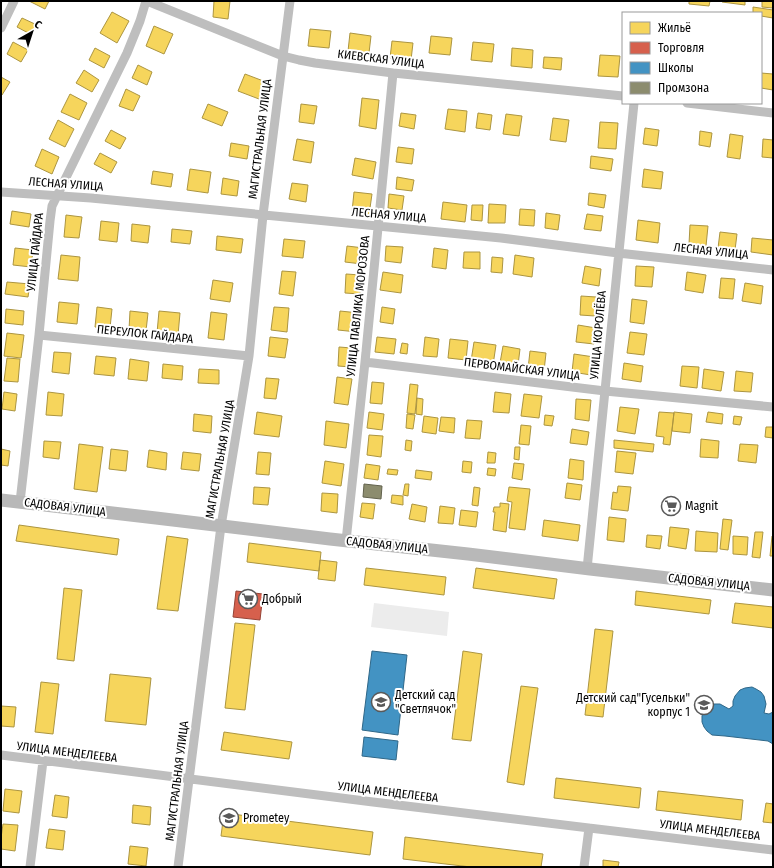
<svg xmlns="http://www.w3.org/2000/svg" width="774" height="868" font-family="'Fira Sans Condensed',sans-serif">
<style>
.green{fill:#ececec}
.homes{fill:#f6d55c;stroke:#ac9540}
.shops{fill:#d6604d;stroke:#964336}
.schools{fill:#4393c3;stroke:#2f6788}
.industry{fill:#8c8c6e;stroke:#62624d}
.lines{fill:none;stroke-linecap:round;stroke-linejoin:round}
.street{stroke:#bebebe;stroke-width:9}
.secondary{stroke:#b8b8b8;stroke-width:13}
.labels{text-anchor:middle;stroke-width:4;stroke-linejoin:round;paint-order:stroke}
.street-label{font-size:12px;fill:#000;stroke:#fff}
.poi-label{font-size:12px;fill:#000;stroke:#fff;text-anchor:start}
</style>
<rect width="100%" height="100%" fill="#fff"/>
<path class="green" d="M374 603 449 612 447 636 371 627Z"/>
<path class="homes" d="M29 1H49L45 9Z
M214 1H230L228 19 213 17Z
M689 1H710L709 6 689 4Z
M722 1H745V5L722 2Z
M762 1H773V8L762 7Z
M753 7 773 10V18L761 16V13H753Z
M112 12 129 21 117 43 100 33Z
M22 18 37 25 32 35 17 27Z
M154 26 173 34 164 54 146 46Z
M310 29 331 31 329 48 308 46Z
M350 33 371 36 369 53 348 51Z
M431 36 452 38 450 55 429 53Z
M392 41 413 43 411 60 390 58Z
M13 42 28 50 21 62 7 54Z
M473 42 494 44 492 62 471 60Z
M95 48 110 56 104 68 89 60Z
M512 48 533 50 532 68 511 66Z
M600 55 620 56 618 77 598 76Z
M544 57 562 58 561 70 543 68Z
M138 65 152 72 147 85 132 78Z
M84 70 99 80 92 92 76 83Z
M761 73 773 74V90L761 88Z
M245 74 266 82 259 99 238 91Z
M1 77 10 82 2 95 1 94Z
M126 89 140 96 133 111 119 106Z
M70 94 87 103 79 120 61 112Z
M362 98 379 100 376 129 359 126Z
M208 104 228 112 222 126 202 118Z
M301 104 317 106 314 124 299 122Z
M448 109 467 111 465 132 445 129Z
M401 113 416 115 414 129 399 126Z
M478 113 492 115 490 130 476 128Z
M506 114 522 116 519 136 503 134Z
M553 118 569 120 566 142 550 140Z
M58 120 74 129 65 147 49 139Z
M600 122 618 123 616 149 598 148Z
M645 128 659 130 657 146 643 144Z
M111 130 126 138 120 149 105 141Z
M700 131 712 133 710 147 699 145Z
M730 134 743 136 740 159 727 157Z
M297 139 314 142 311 163 293 160Z
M763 139 773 140V158L762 157Z
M231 143 249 146 247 159 229 156Z
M398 147 414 149 412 164 396 162Z
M42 149 59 157 52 174 35 166Z
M100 153 117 162 111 173 94 164Z
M591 156 613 159 611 171 590 168Z
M355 158 376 162 373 179 352 175Z
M190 169 211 172 208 193 187 190Z
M644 169 663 172 661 189 642 187Z
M153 171 173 174 171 187 151 184Z
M397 177 414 180 412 191 396 189Z
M223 178 239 181 237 196 221 194Z
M292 183 308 185 306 202 289 199Z
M354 192 372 194 369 215 352 212Z
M589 193 606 195 604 208 588 205Z
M389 194 404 196 402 210 388 208Z
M443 202 467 205 465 222 441 219Z
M489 204 506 205 505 223H488Z
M472 205H483L482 221 471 220Z
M520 209 535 210 534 226 519 225Z
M12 211 31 214 29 227 10 224Z
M546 213 560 215 558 230 545 228Z
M587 214 603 216 601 231 584 229Z
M66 215 82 217 79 238 64 237Z
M638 220 660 223 658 243 636 240Z
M101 221 119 223 117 242 99 240Z
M132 224 150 226 148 243 131 241Z
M690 225 708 226 706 246 689 244Z
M172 229 192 231 190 244 171 242Z
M720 232 737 234 735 250 718 248Z
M217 236 243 239 241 253 216 250Z
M752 238 773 240V255L751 252Z
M284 239 305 241 303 258 282 256Z
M347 246 364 248 362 264 345 262Z
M386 246 403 247 401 263 385 261Z
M15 248 33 250 31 267 13 265Z
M434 248 448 250 446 269 432 267Z
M464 252H480V269L463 268Z
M61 255 80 257 78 281 58 279Z
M515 255 534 258 532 277 513 274Z
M492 257 503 258 502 273 491 272Z
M585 266 601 269 599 286 582 283Z
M636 266 654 267 652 287 635 286Z
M282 271 296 272 293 296 279 294Z
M383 272 403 275 401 293 380 290Z
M687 272 706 275 703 293 685 290Z
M346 274 361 275 360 294 345 293Z
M721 278 735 279 733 299 719 298Z
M213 280 233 283 230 302 210 299Z
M7 282 30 284 28 297 5 294Z
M745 283 763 286 761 304 742 301Z
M581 296 596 297 595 316 580 315Z
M632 299 647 301 644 324 630 322Z
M59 302 79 304 77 324 57 322Z
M97 307 112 309 110 328 95 327Z
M274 307 289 308 287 332 271 330Z
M382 307 395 309 393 324 380 322Z
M6 309 24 311 23 325 5 323Z
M130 311 148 313 146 331 129 330Z
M159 311 180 313 178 335 157 333Z
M340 311 359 313 357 332 338 330Z
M211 312 227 314 224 340 208 338Z
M578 325 596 328 594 344 576 342Z
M630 332 647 334 644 355 627 353Z
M7 333 24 335 21 358 4 356Z
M270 337 288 339 285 358 268 356Z
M377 337 396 339 394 354 375 352Z
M425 337 439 339 437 357 423 356Z
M450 339 468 341 466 360 448 358Z
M474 342 496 345 493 365 471 361Z
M402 343 408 344 407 354 400 353Z
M503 346 520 349 518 365 500 363Z
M339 347 352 348 351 367 338 366Z
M530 351 546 353 544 371 528 369Z
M54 352 71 353 69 374 52 372Z
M574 354 594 357 591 375 572 372Z
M96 356 116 358 114 376 94 374Z
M7 358 20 359 18 382 4 381Z
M130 359 149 362 147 381 128 379Z
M624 363 643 366 641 382 622 379Z
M163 364 183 366 182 380 162 378Z
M682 366 699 367 697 388 680 386Z
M199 369 219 370V384L198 383Z
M704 369 724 372 721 391 702 388Z
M736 371 753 373 751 392 734 391Z
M337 377 352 379 348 405 334 403Z
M266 378 279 379 276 399 264 398Z
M372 382 384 383 382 404 370 403Z
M410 384 418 385 415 414 407 413Z
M4 392 17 394 15 411 2 409Z
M48 392 64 394 62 416 46 415Z
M495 392 511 394 509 413 493 412Z
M524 394 542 396 539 418 521 416Z
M417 398 423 399 422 415 416 414Z
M576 399 591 400 589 421 575 419Z
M620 407 639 409 635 434 617 431Z
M257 412 282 416 279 437 254 434Z
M369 412 384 414 382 430 367 428Z
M659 412 674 413 670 445 663 444 664 437 656 436Z
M674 412 692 414 690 433 672 431Z
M708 412 723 414 722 424 706 422Z
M194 414 212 416 211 433 193 431Z
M407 414 415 415 413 429 406 428Z
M545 415 554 416 552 426 544 425Z
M424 416 438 418 436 434 422 432Z
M734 416 742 417 740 425 733 424Z
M441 417 455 418 454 433 439 431Z
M467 420 482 421 480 439 465 438Z
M326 421 349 424 346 448 324 445Z
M521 425 531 426 529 445 519 444Z
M766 427H773V438L765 437Z
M572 429 589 432 587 445 570 443Z
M369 435 383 436 381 457 367 455Z
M701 439 719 441 718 458 700 457Z
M406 440 412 441 411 451 405 450Z
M614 440 654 444 653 452 614 448Z
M44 441 61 442 59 459 43 457Z
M79 444 103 447 97 492 74 489Z
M740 444 758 445 756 463 738 461Z
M515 447H520L519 460 514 459Z
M1 449 10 451 8 466 1 465Z
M111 449 128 451 126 471 109 469Z
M149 450 167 453 166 470 147 467Z
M617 451 636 453 633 474 615 472Z
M183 452 201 454 199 471 181 469Z
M258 452 271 453 269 475 256 474Z
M488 452 496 453 495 463H487Z
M570 459 584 461 583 480 568 478Z
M325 461 344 464 341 486 322 483Z
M463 461 472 462 471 473 462 472Z
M514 463 524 464 522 480 512 478Z
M366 464 380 466 378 480 364 478Z
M488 468 496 469 495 476 487 475Z
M388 469 398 470 397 475 387 474Z
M416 470 432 472 431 480 415 478Z
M567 483 582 485 580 500 565 498Z
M405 484H409L408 496 403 495Z
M618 486 631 487 628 511 611 509 613 492 617 493Z
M254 487 270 488 268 505 253 504Z
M474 487 480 488 478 506 472 505Z
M509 487 530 489 525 530 509 528 512 502 507 501Z
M322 493 338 494 337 513 321 511Z
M392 495 403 496V505L391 503Z
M362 503 375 504 373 519 360 517Z
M500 503 509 504 506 532 493 530 495 512H493L494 507H500Z
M412 504 427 507 425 522 409 519Z
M440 506 455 508 453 524 438 523Z
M461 510 478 512 476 527 459 525Z
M609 517 626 519 624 542 607 540Z
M723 519 732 520 728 550 720 549Z
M544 520 580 525 578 541 542 536Z
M19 525 119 539 117 555 16 541Z
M670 527 689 529 686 549 668 546Z
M696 531 718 533 717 552 695 551Z
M755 532H763L760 558 752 557Z
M647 535 662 536 660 549 646 547Z
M167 536 188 539 178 611 157 609Z
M733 536 748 537 747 555 733 554Z
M772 536 773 537V556H770Z
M249 543 321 552 319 571 247 562Z
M320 560 337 562 335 581 318 579Z
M366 568 446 577 444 595 364 585Z
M476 568 557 579 554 599 473 588Z
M64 588 82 590 74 661 57 659Z
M636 591 711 600 709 614 635 605Z
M735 603 773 607V628L732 623Z
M235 623 255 625 245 710 225 708Z
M595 629 613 631 603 717 585 715Z
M463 651 482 654 471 741 452 739Z
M110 674 151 678 146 725 105 721Z
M41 682 59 684 53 734 35 732Z
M521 686 538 688 524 785 507 782Z
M1 706 16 707 14 727 1 726Z
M224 732 292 742 289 759 221 750Z
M556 778 641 788 639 808 554 798Z
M5 789 22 791 19 813 3 811Z
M658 791 743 800 741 820 656 810Z
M55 795 69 797 67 818 52 816Z
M766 803 773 804V823L763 822Z
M133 805 151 807 150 825 132 823Z
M224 813 373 832 370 855 221 836Z
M3 824 18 825 15 851 1 849V838Z
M49 829 65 831 63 850 46 848Z
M405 837 543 854 541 867H471L403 859Z
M130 846 148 848 146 866 128 864Z
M603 860 619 862 618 867H603Z"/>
<path class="shops" d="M236 591 263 594 260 620 233 617Z"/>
<path class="schools" d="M372 651 407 655 398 735 362 730Z
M752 687 756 689 761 692 764 696 766 704 764 713 769 714 773 712V744L768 741 725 736 712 735 707 731 704 727 702 722V716L704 711 708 706 714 704H720L729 709 733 706V701L735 696 740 690 745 688Z
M364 737 398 741 396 760 362 756Z"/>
<path class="industry" d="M364 484 382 486 381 499 363 497Z"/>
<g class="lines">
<path class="street" d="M147 1 283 56 299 60 315 63 393 73 623 96
M1 28 14 1
M687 103 773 113
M1 192 91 198 501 238 618 253 773 270
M39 335 249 356
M365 362 605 391 773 407
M20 502 39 335 50 221 52 206 127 53 140 21 146 1
M346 541 365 362 393 73
M587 569 634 103
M1 755 373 802 773 850
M30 867 43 761
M178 867 221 526 249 356 263 215 290 1
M584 867 589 828"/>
<path class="secondary" d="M1 500 156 518 330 539 468 554 590 569 773 590"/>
</g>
<defs>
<symbol id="supermarket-ring" viewBox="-11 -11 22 22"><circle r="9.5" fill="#fff" stroke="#595959" stroke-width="1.5"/><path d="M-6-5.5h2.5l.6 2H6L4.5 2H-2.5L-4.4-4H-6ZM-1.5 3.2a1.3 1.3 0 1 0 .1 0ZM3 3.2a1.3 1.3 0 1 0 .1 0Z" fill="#595959"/></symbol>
<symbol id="school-ring" viewBox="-11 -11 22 22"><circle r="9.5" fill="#fff" stroke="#595959" stroke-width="1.5"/><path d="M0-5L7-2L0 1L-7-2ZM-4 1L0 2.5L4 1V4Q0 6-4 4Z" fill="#595959"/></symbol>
</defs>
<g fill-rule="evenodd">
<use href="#supermarket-ring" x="660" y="495" width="22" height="22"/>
<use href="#supermarket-ring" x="237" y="588" width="22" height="22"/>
<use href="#school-ring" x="370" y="691" width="22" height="22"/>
<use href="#school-ring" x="693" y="694" width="22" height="22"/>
<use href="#school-ring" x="218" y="807" width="22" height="22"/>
</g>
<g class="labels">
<g class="street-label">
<text transform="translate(381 59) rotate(7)" y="4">КИЕВСКАЯ УЛИЦА</text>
<text transform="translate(260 139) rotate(-83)" y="4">МАГИСТРАЛЬНАЯ УЛИЦА</text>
<text transform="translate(66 184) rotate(4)" y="4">ЛЕСНАЯ УЛИЦА</text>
<text transform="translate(389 215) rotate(5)" y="4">ЛЕСНАЯ УЛИЦА</text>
<text transform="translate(711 251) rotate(6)" y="4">ЛЕСНАЯ УЛИЦА</text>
<text transform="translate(35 252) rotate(-84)" y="4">УЛИЦА ГАЙДАРА</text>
<text transform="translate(358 306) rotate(-84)" y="4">УЛИЦА ПАВЛИКА МОРОЗОВА</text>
<text transform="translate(145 334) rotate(6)" y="4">ПЕРЕУЛОК ГАЙДАРА</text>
<text transform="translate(598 335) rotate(-85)" y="4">УЛИЦА КОРОЛЁВА</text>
<text transform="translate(522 369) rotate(7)" y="4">ПЕРВОМАЙСКАЯ УЛИЦА</text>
<text transform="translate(220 459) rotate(-80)" y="4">МАГИСТРАЛЬНАЯ УЛИЦА</text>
<text transform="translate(65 507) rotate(7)" y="4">САДОВАЯ УЛИЦА</text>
<text transform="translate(387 545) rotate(6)" y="4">САДОВАЯ УЛИЦА</text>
<text transform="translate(709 582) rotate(6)" y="4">САДОВАЯ УЛИЦА</text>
<text transform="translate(67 752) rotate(7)" y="4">УЛИЦА МЕНДЕЛЕЕВА</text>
<text transform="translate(177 781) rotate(-83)" y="4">МАГИСТРАЛЬНАЯ УЛИЦА</text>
<text transform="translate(388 792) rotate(7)" y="4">УЛИЦА МЕНДЕЛЕЕВА</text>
<text transform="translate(710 830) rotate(7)" y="4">УЛИЦА МЕНДЕЛЕЕВА</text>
</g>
<g class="poi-label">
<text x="685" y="510">Magnit</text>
<text x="262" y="603">Добрый</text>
<text x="395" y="699">Детский сад<tspan x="395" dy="14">"Светлячок"</tspan></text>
<text x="690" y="702" text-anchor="end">Детский сад"Гусельки"<tspan x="690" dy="14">корпус 1</tspan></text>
<text x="243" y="822">Prometey</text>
</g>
</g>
<rect width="774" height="868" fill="none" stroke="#000000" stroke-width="4"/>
<rect x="622" y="12" width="140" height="92" fill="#ffffff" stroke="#999999"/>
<rect x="630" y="22" width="20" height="12" fill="#f6d55c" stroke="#999999"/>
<text x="658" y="32" font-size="12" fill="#000000">Жильё</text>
<rect x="630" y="42" width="20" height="12" fill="#d6604d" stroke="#999999"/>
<text x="658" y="52" font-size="12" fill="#000000">Торговля</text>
<rect x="630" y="62" width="20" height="12" fill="#4393c3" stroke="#999999"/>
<text x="658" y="72" font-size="12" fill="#000000">Школы</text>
<rect x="630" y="82" width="20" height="12" fill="#8c8c6e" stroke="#999999"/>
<text x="658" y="92" font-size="12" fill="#000000">Промзона</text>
<g transform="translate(32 32) rotate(39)" stroke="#ffffff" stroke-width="3" paint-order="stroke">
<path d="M0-3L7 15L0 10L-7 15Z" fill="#000000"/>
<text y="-6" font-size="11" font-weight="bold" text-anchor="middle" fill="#000000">С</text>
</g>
</svg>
